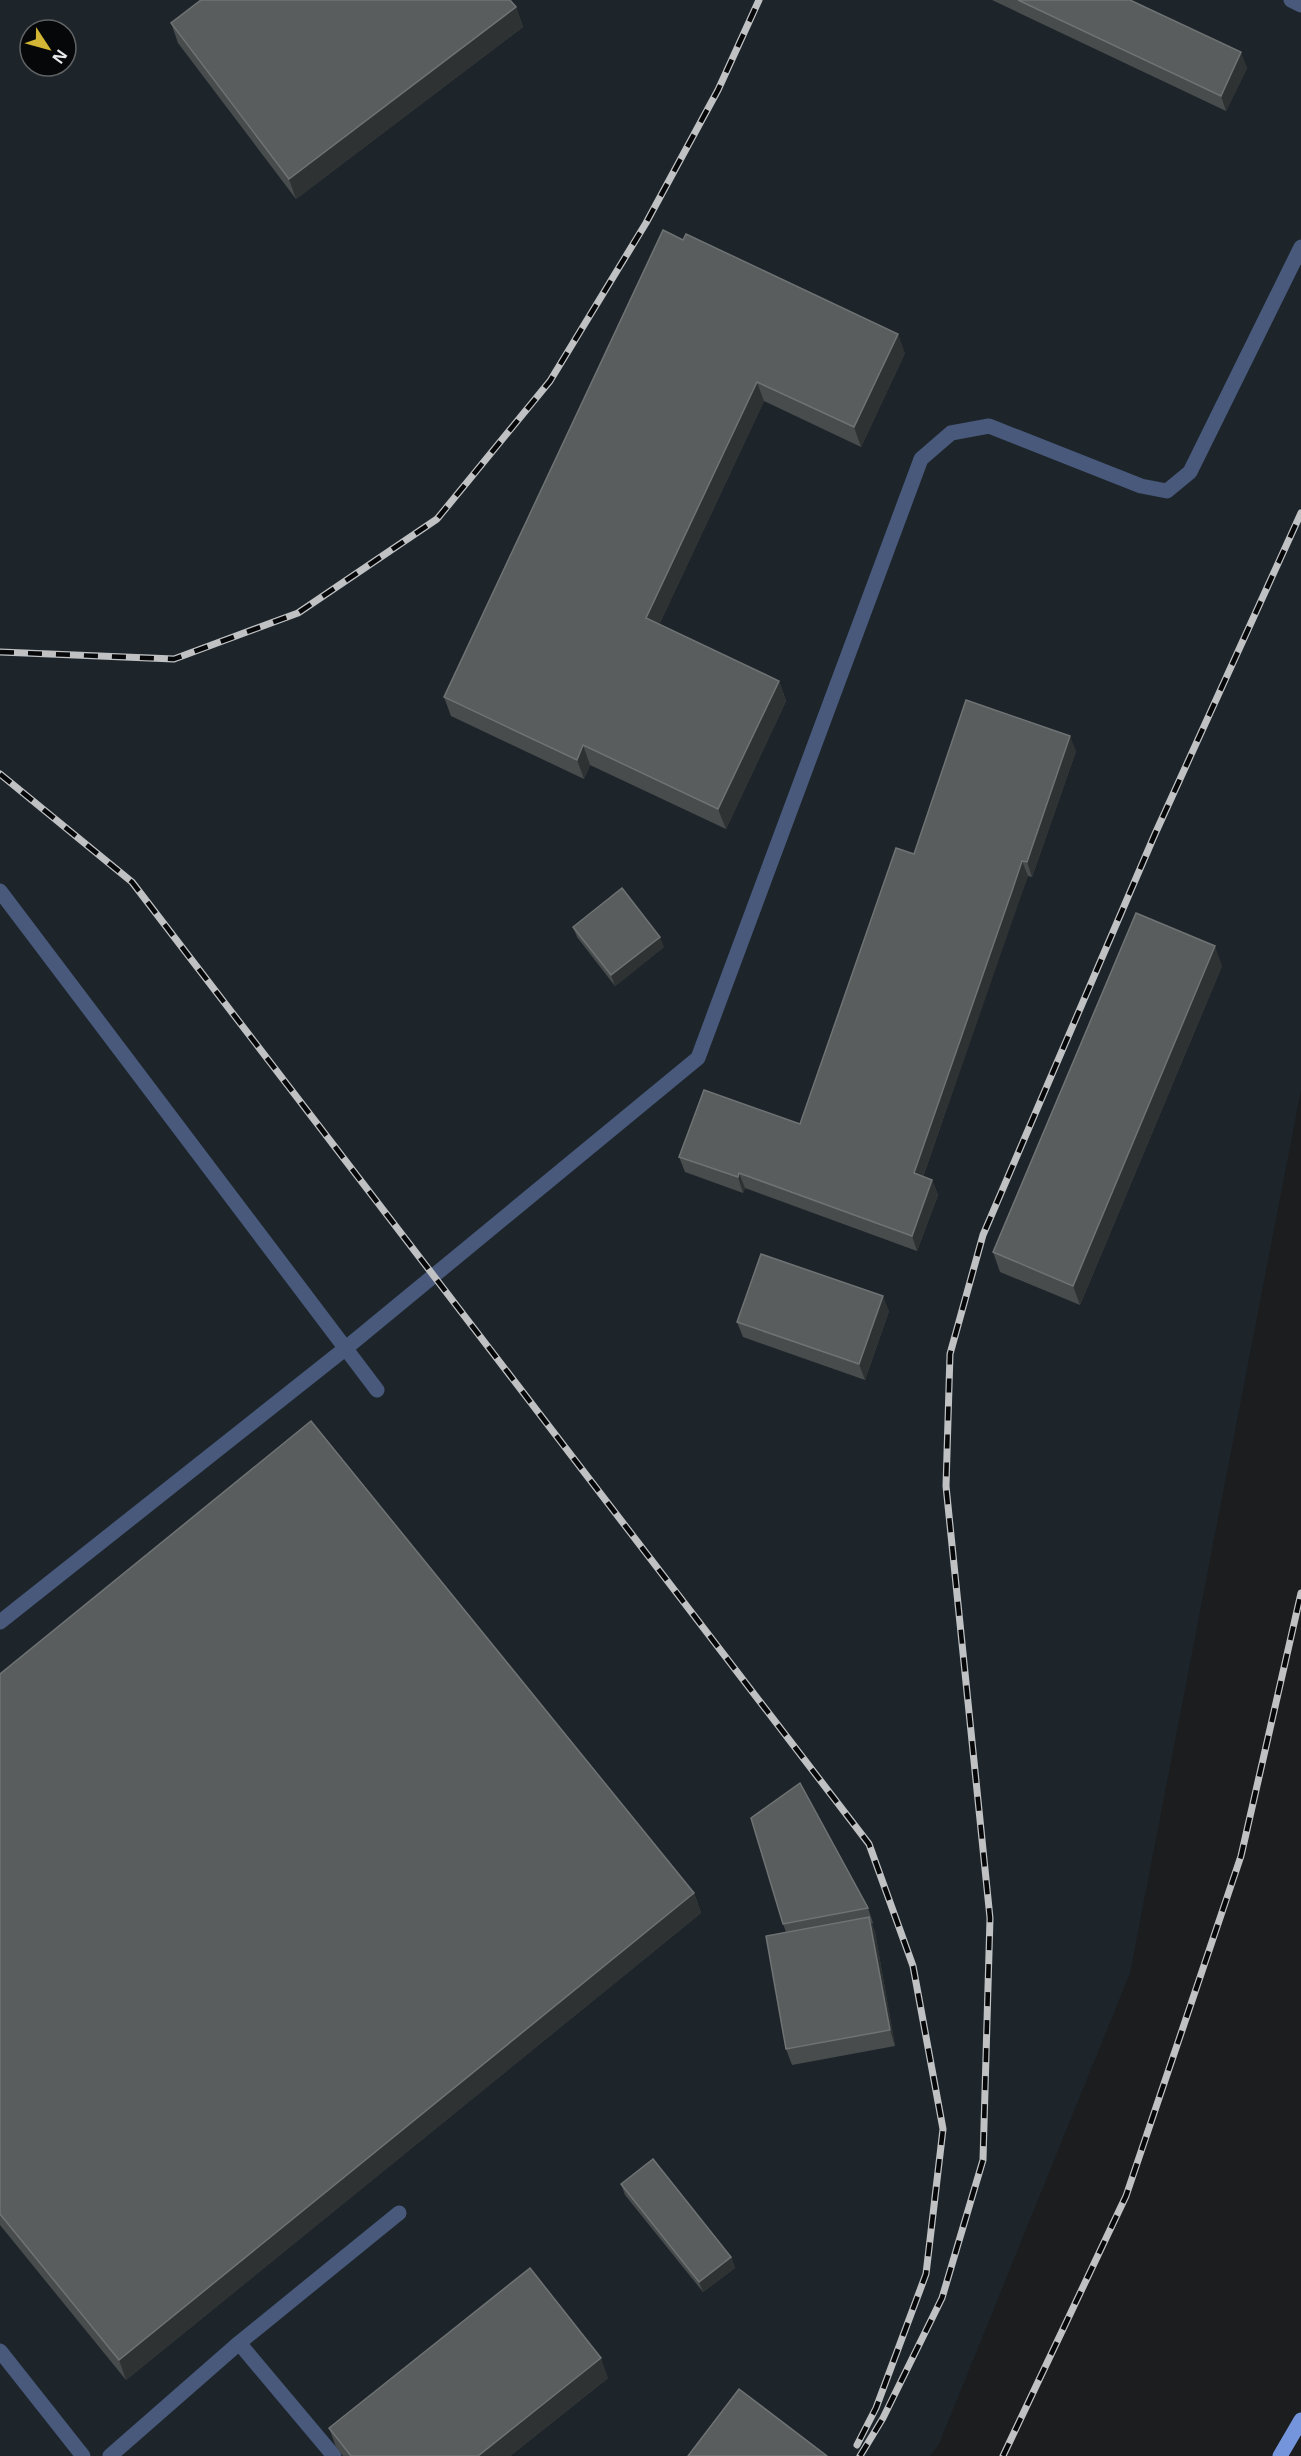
<svg xmlns="http://www.w3.org/2000/svg" width="1301" height="2456" font-family="'Noto Sans',sans-serif">
<style>
.built{fill:#1d252b;fill-rule:evenodd}
.lines{fill:none;stroke-linecap:round;stroke-linejoin:round}
.minor{stroke:#49597b;stroke-width:15}
.major{stroke:#7495db;stroke-width:15}
.rail-casing{stroke:#bfc1c3;stroke-width:7}
.rail{stroke:#060708;stroke-width:4.5;stroke-dasharray:14;stroke-linecap:butt}
.wall{fill:#484c4d}
.shaded-wall{fill:#2f3233}
.building{fill:#595d5e;stroke:#707374;stroke-width:1.5}
</style>
<rect width="100%" height="100%" fill="#1b1d1f"/>
<path class="built" d="M0 0H1301V1090L1130 1973 939 2444 930 2456H0ZM30 30H66V66H30Z"/>
<g class="lines">
<path class="minor" d="M1291 0 1301 5
M0 891 377 1390
M0 1622 346 1348 698 1058 921 459 951 433 989 426 1141 486 1167 491 1190 472 1301 247
M239 2343 399 2213
M0 2351 83 2456
M110 2456 239 2343 334 2456"/>
<path class="major" d="M1280 2456 1301 2420"/>
<defs>
<path id="rail" d="M0 652 174 659 298 613 437 519 550 381 646 223 718 90 759 0
M0 774 132 882 869 1844 913 1966 943 2129 926 2274 876 2408 857 2445
M860 2456 883 2418 942 2298 983 2160 990 1918 946 1486 950 1354 983 1235 1155 834 1301 513
M1003 2456 1126 2196 1241 1856 1301 1593"/>
</defs>
<use href="#rail" class="rail-casing"/>
<use href="#rail" class="rail"/>
</g>
<path class="wall" d="M992 0H1130L1247 68 1226 111Z
M516 7 523 27 296 199 178 43 171 23Z
M663 230 905 353 861 447 764 401 659 625 779 681 786 701 726 829 590 765 584 779 451 716 444 697Z
M1076 751 1032 877 1028 876 1018 903 923 1177 932 1180 938 1195 917 1251 745 1188 743 1193 685 1172 679 1157 800 1124Z
M573 927 664 947 615 986 577 937Z
M1222 966 1080 1305 1000 1272 993 1252Z
M889 1311 865 1380 743 1337 737 1322Z
M0 1674 694 1893 701 1913 126 2380 0 2225Z
M868 1908 873 1923 872 1924 875 1932 895 2046 792 2065 786 2049V1932L783 1924Z
M621 2184 731 2257 735 2268 703 2292 625 2195Z
M608 2378 510 2456H343L336 2447 329 2428Z"/>
<path class="shaded-wall" d="M516 7 523 27 296 199 289 179Z
M1241 52 1247 68 1226 111 1221 96Z
M898 334 905 353 861 447 854 427Z
M757 382 764 401 653 638 646 618Z
M779 681 786 701 726 829 718 809Z
M1070 736 1076 751 1032 877 1027 862Z
M583 745 590 765 584 779 577 760Z
M1022 861 1028 876 919 1188 914 1173Z
M660 937 664 947 615 986 611 975Z
M1215 946 1222 966 1080 1305 1073 1286Z
M739 1173 745 1188 743 1193 738 1177Z
M932 1180 938 1195 917 1251 912 1236Z
M883 1296 889 1311 865 1380 859 1364Z
M694 1893 701 1913 126 2380 119 2360Z
M869 1917 875 1932 895 2046 890 2030Z
M731 2257 735 2268 703 2292 699 2282Z
M601 2358 608 2378 510 2456H478Z"/>
<path class="building" d="M201 0H510L516 7 289 179 171 23Z
M1018 0H1130L1241 52 1221 96Z
M663 230 683 240 686 234 898 334 854 427 757 382 646 618 779 681 718 809 583 745 577 760 444 697Z
M966 700 1070 736 1027 862 1022 861 1013 888 914 1173 932 1180 912 1236 739 1173 738 1177 679 1157 704 1090 800 1124 896 848 914 854Z
M622 888 660 937 611 975 573 927Z
M1136 913 1215 946 1073 1286 993 1252Z
M761 1254 883 1296 859 1364 737 1322Z
M311 1421 694 1893 119 2360 0 2214V1674Z
M800 1783 868 1908 783 1924 751 1818Z
M869 1917 890 2030 786 2049 766 1936Z
M653 2159 731 2257 699 2282 621 2184Z
M530 2268 601 2358 478 2456H351L329 2428Z
M739 2389 827 2456H688Z"/>
<g transform="translate(48 48) rotate(126)"><circle r="28" fill="#060708" stroke="#606263" stroke-width="1.5"/>
<path d="M0-4.5L10 22L0 15L-10 22Z" fill="#d3b635"/>
<text y="-9" font-size="16" font-weight="bold" text-anchor="middle" fill="#e8eaec">N</text>
</g>
</svg>
